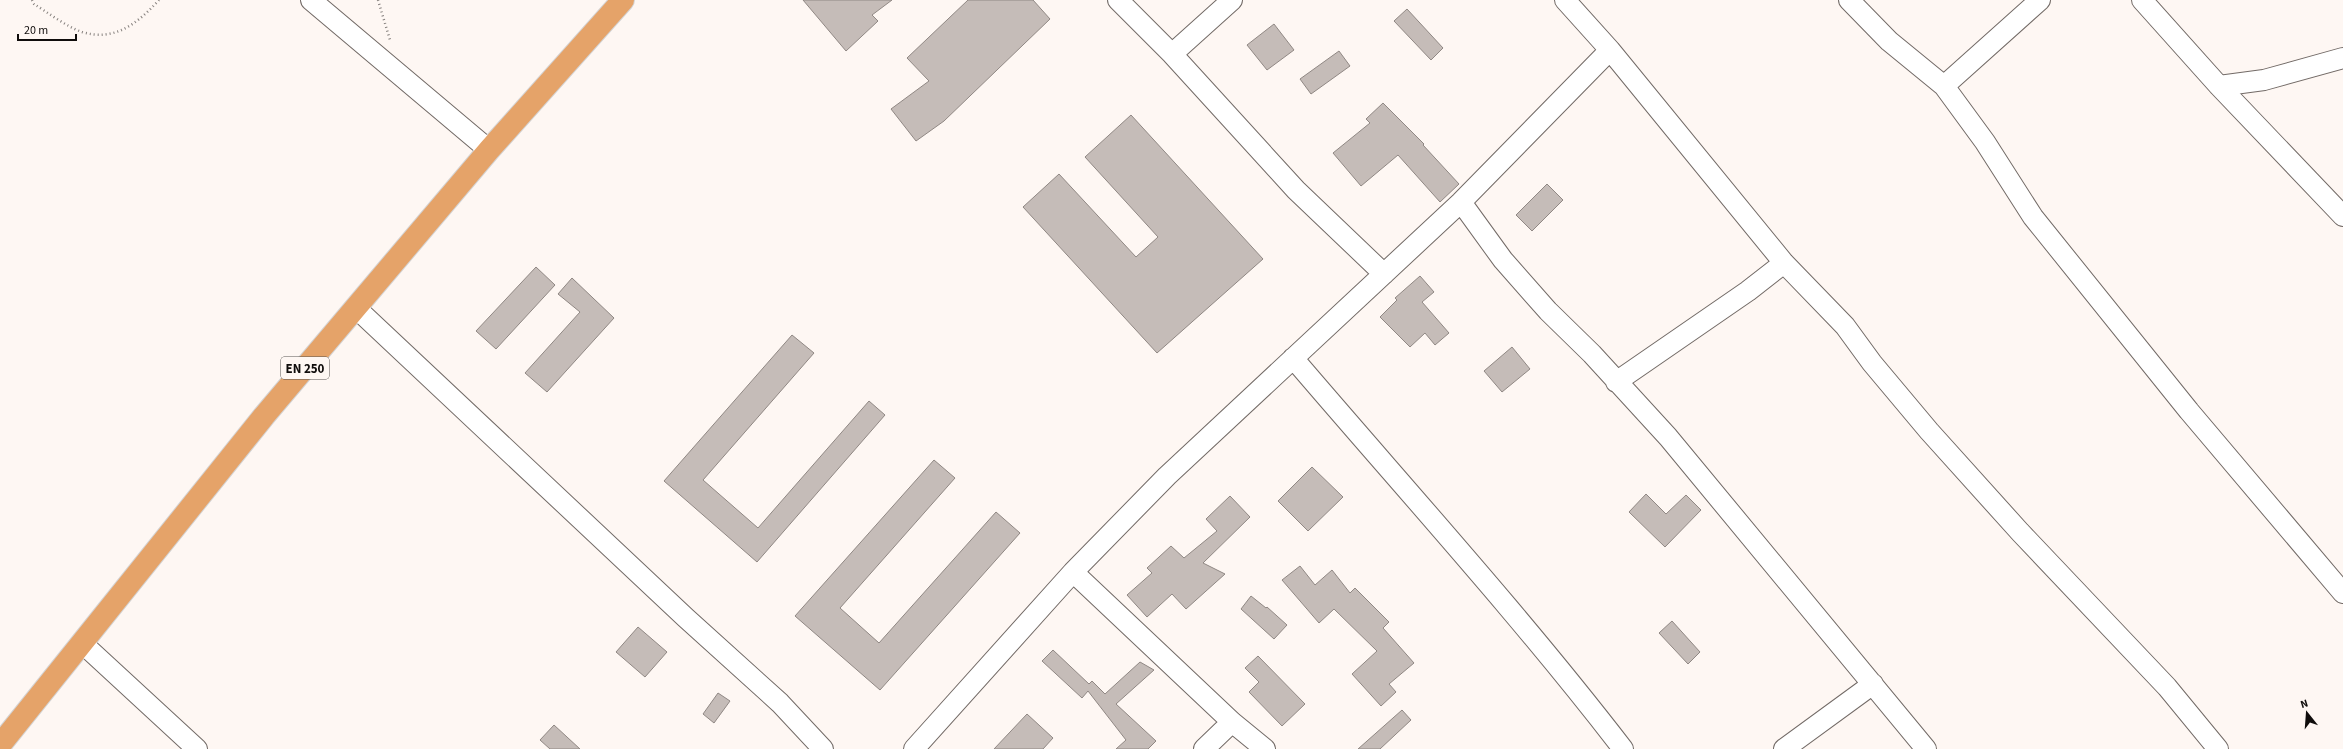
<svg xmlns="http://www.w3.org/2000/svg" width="2343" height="749" font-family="'Source Sans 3',sans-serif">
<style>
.building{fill:#c5bcb8;stroke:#908884}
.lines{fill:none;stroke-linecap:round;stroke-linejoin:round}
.minor-casing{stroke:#726a66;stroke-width:22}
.primary-casing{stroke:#d4d3d3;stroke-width:24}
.path{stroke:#86817e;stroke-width:2.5;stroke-dasharray:1 3;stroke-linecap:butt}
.minor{stroke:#fff;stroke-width:20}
.primary{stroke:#e5a369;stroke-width:22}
.labels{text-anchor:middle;stroke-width:3;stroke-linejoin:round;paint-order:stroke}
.shield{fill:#fef7f3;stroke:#575351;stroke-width:1}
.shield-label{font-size:13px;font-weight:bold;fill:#100d0c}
</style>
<rect width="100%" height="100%" fill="#fef7f3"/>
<path class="building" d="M803 0H892L872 15 878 21 846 51Z
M968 0H1033L1050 19 944 121 916 141 891 109 929 81 907 58Z
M1407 9 1443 48 1431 60 1394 21Z
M1274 24 1294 50 1267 70 1247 45Z
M1339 51 1350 66 1311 94 1300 79Z
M1383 103 1424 144 1423 145 1459 184 1440 202 1398 155 1361 186 1333 153 1370 123 1366 119Z
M1131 115 1263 259 1157 353 1023 207 1059 174 1136 257 1158 237 1085 157Z
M1547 184 1563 200 1532 231 1516 215Z
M536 267 555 285 496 349 476 331Z
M1420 276 1434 292 1422 302 1449 333 1435 345 1425 333 1410 347 1380 317 1397 300 1395 298Z
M572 278 614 318 547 392 525 373 580 312 558 294Z
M792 335 814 353 703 480 758 528 869 401 885 415 757 562 664 481Z
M1512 347 1530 369 1502 392 1484 371Z
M934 460 955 478 840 608 879 643 996 512 1020 533 880 690 795 616Z
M1312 467 1343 497 1308 531 1278 501Z
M1646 494 1666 514 1686 495 1701 510 1665 547 1629 512Z
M1230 496 1250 517 1203 563 1225 574 1186 609 1172 594 1147 617 1127 595 1152 573 1147 568 1171 546 1184 558 1217 531 1206 519Z
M1300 566 1315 585 1332 570 1350 593 1355 588 1389 622 1383 628 1414 663 1389 684 1396 692 1381 706 1352 674 1377 651 1334 609 1319 623 1282 580Z
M1251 596 1266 608 1267 607 1287 625 1274 639 1241 609Z
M1672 621 1700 652 1688 664 1659 633Z
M638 627 667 652 645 677 616 652Z
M1053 650 1089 684 1092 681 1105 694 1140 662 1154 670 1116 704 1156 741 1148 749H1116L1126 740 1088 691 1082 698 1042 661Z
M1258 656 1305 704 1282 726 1249 692 1259 682 1245 668Z
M718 693 730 701 714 723 703 714Z
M1402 710 1411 720 1380 749H1358Z
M1027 714 1053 738 1043 749H994Z
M554 725 580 749H550L540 740Z"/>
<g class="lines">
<defs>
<path id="minor" d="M311 0 489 150
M1118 0 1172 54 1296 190 1384 274
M1565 0 1610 50 1784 263 1845 326 1872 363 1929 431 2020 532 2167 687 2218 749
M1849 0 1889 41 1944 86 1985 142 2033 217 2189 411 2343 593
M2142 0 2219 86 2343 216
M1172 54 1232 0
M1944 86 2040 0
M2219 86 2264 80 2343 58
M1461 202 1503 260 1548 311 1592 354 1668 437 1926 749
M356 308 686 618 780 703 823 749
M1293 358C1404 488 1519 614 1623 749
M1616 382 1748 291 1784 263
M1073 572 1232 722 1265 749
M82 643 197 749
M914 749 1073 572 1167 476 1461 202 1610 50
M1204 749 1232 722
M1784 749 1873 684"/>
<path id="primary" d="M0 745 264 416 489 150 623 0"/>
</defs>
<use href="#minor" class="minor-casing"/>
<use href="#primary" class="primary-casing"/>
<path class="path" d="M32 0 34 4C47 12 67 27 82 32 115 42 138 23 159 0
M378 0 390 40"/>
<use href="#minor" class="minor"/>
<use href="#primary" class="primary"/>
</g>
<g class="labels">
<rect class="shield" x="281" y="357" width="48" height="22" rx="3"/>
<g class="shield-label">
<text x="305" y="373">EN 250</text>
</g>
</g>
<g transform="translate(2307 713) rotate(343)" stroke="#fef7f3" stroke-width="3" paint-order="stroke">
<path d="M0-3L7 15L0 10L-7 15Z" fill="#100d0c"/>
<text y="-6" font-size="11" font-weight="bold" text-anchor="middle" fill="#100d0c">N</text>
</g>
<path d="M18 34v6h58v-6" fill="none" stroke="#100d0c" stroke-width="2"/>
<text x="24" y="34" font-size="12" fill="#100d0c" stroke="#fef7f3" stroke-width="3" paint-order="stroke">20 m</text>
</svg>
